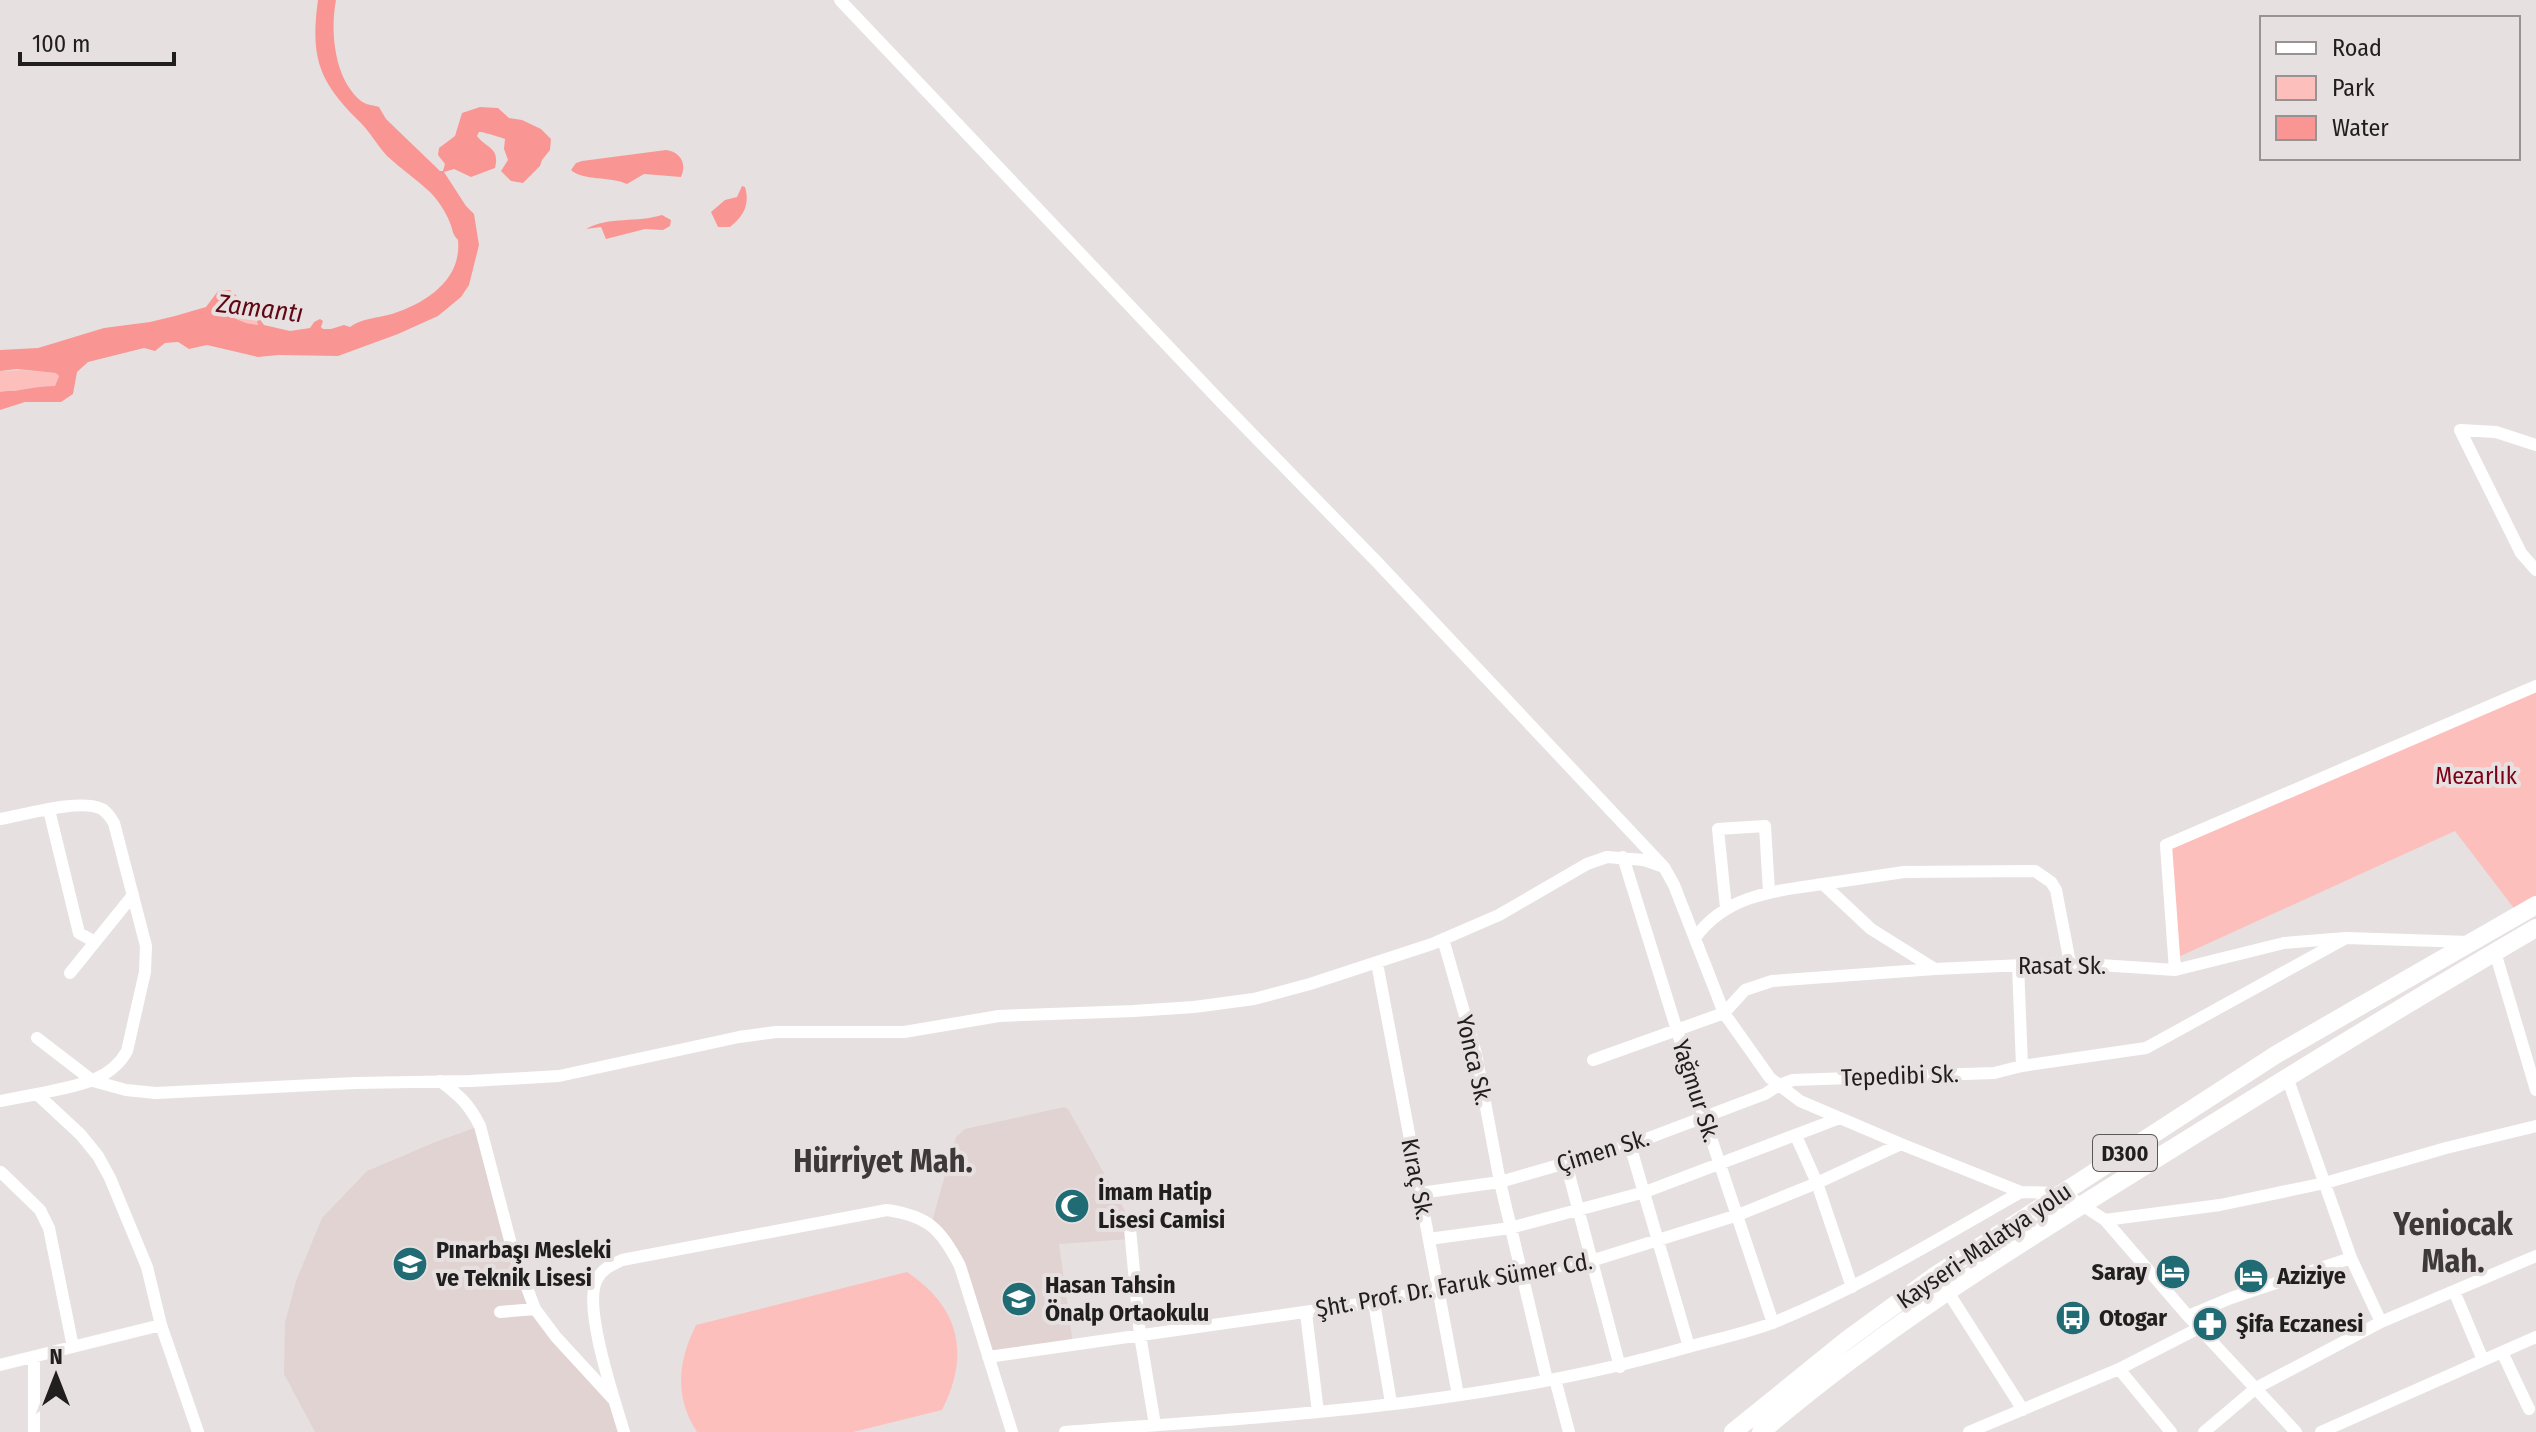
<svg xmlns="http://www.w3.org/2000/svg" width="2536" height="1432" font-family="'Fira Sans Condensed',sans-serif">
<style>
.built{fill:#e1d3d2}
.green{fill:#fcbfbc}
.water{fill:#f99693;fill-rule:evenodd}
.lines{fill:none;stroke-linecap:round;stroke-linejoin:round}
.minor{stroke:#fff;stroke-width:12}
.highway{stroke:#fff;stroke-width:18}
.labels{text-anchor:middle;stroke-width:8;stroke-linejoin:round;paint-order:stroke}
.shield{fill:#e6e1e0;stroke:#5b5858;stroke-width:2}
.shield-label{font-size:22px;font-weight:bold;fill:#201e1e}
.park-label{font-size:24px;fill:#7c0017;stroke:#e6e1e0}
.street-label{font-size:24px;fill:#201e1e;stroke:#e6e1e0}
.poi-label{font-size:24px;font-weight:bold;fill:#201e1e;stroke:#e6e1e0;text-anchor:start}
.water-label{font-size:26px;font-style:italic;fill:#610713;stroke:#e6e1e0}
.district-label{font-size:32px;font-weight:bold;fill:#3d3939;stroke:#e6e1e0}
</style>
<rect width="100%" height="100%" fill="#e6e1e0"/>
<path class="built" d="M1064 1107 1068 1109 1129 1218 1131 1239 1059 1244 1073 1344 988 1357 960 1266 931 1225 956 1137 965 1129Z
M480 1126 535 1309 615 1401 624 1432H315L284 1374 285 1323 296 1281 322 1218 367 1171 438 1141Z"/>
<path class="green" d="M223 305H229L256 318 258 325 246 323 224 313 221 312Z
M22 370 57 373 59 376 55 386C43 386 32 388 21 390 13 392 7 390 0 392V371Z
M2536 686V905L2519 915 2455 831 2174 959 2166 845Z
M907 1272C959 1307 971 1353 942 1410L853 1432H697C674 1397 678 1361 696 1325Z"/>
<path class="water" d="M318 0H336C330 31 334 79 361 101 366 105 373 105 379 107L386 119 440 171H443L445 164 438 155 439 148 455 136 462 113 480 107 498 108 509 118 522 120 541 129 551 139 550 150 542 160 540 166 523 183 511 181 501 171 508 160 504 149 505 139C503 138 481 131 479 132L477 136C487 149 500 147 495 168L471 177 454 169 444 172 466 206 474 214 479 245 469 285 461 297 438 316 398 334 338 356 279 355 258 357 207 345 189 349 178 342 165 343 155 351 144 348 88 362 77 372 73 394 61 402H25L0 410V392C7 390 13 392 20 390 32 388 43 386 55 386L59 376 56 373 17 369 0 371V350L38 348 104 328 150 322 175 316 206 307 218 291 230 290 253 310 264 325 290 331 310 328 314 322 320 319 323 321 321 327 323 329H331L344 325 350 327C362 318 378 318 392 314 426 303 462 280 458 240 452 234 453 230 450 223 446 212 438 200 430 192 416 179 401 169 387 156 377 145 370 132 360 122 319 82 310 58 318 0ZM224 305H229L256 318 258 325 246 323 222 313 221 309Z
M666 150C681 152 687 164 681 177L644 174 627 184C610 176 583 181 571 170L576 163 582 161Z
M742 186 745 187C750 204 744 216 730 227H718L711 212 725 200 737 197Z
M662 215 671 220 670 226 663 230 645 229 606 239 601 227 586 229C609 216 637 223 662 215Z"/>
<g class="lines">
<path class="minor" d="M840 0 1221 402 1377 562 1664 867 1674 885 1724 1013 1770 1078 1800 1101 1901 1144 2021 1192 2064 1193 2082 1205 2105 1220 2188 1316 2296 1432
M2536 445 2496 432 2460 430 2521 553 2536 570
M49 810 79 933 95 942
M0 819C24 815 80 798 102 809 107 812 111 818 114 823L146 946 145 972 127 1051C109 1084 70 1086 37 1094
M1623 857 1704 1117 1773 1323
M1823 884 1904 872 2035 871 2051 882 2056 890 2070 963
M1726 908 1718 829 1765 826 1769 891
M1695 938C1726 895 1774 891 1823 884L1871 929 1935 969 2070 963 2175 970 2284 943 2346 938 2469 942
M1443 939 1476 1054 1500 1182 1547 1380
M2495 952 2536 1090
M1377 963 1458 1395
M2018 965 2022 1066
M2175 970 2166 845 2536 686
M70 973 133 895
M37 1038 93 1081 126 1090 156 1093 355 1083 471 1081 559 1076 739 1037 776 1032H904L999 1016 1134 1011 1194 1007 1254 999 1310 984 1432 944 1499 915 1587 864 1607 857 1644 860 1661 866
M1593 1060 1724 1013 1745 990 1772 981 1935 969
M2287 1077 2351 1258 2381 1322
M440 1081C460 1096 469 1104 480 1126L512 1248 535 1309 556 1337 613 1399
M0 1101 37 1094 81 1135 98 1156 110 1178 147 1267 161 1325 198 1432
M1796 1136 1817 1183 1852 1287
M1630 1145 1689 1347
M1566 1163 1620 1367
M0 1174 1 1172 40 1210 49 1228 73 1347
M1420 1193 1500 1182 1566 1163 1630 1145 1765 1094 1779 1085 1793 1080 1994 1073 2022 1066 2146 1048 2346 938
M1129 1218 1140 1335 1155 1425
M2105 1220 2220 1205 2325 1183 2446 1148 2536 1126
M1429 1239 1510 1228 1645 1192 1840 1118
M2454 1291 2483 1360
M1948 1292 2023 1410
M1374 1302 1391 1403
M500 1312 535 1309
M1306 1313 1318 1412
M2188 1316 2231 1298 2351 1258
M2502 1352 2529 1409
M34 1357V1432
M988 1357 1374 1302 1520 1272 1591 1261 1738 1215 1817 1183 1901 1144
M0 1365 161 1325
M2119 1369 2171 1432
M1555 1379 1569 1432
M624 1432C615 1401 582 1306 597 1279 603 1268 612 1265 622 1260L887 1210C928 1216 941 1229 960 1266L1012 1432
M1065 1432C1274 1416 1486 1406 1688 1347 1717 1339 1747 1333 1775 1322 1861 1287 1941 1237 2021 1192
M1969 1432 2119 1369 2199 1328
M2204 1432 2256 1388 2381 1322 2536 1256
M2321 1432 2536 1337"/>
<path class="highway" d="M1733 1432 1848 1339 1936 1275 2277 1054 2536 905
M1761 1432C1877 1332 2009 1250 2138 1170 2270 1088 2402 1006 2536 928"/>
</g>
<defs>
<symbol id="mosque-disc" viewBox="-11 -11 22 22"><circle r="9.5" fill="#206b74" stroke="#e6e1e0"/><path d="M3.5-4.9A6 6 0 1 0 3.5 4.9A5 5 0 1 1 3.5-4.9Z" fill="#fff"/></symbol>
<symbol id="school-disc" viewBox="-11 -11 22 22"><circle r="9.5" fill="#206b74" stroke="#e6e1e0"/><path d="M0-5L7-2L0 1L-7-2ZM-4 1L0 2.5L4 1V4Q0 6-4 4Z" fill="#fff"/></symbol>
<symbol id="hotel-disc" viewBox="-11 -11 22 22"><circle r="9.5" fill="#206b74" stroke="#e6e1e0"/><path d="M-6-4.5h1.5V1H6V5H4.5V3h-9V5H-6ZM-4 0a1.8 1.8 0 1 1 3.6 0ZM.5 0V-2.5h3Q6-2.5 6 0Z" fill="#fff"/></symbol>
<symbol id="bus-disc" viewBox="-11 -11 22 22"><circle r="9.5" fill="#206b74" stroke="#e6e1e0"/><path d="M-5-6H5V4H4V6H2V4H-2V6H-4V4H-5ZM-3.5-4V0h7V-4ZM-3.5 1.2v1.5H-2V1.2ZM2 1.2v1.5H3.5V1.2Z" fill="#fff"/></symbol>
<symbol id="pharmacy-disc" viewBox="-11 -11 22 22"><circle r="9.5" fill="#206b74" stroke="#e6e1e0"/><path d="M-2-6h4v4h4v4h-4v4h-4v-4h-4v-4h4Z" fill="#fff"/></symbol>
</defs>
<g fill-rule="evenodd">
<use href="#mosque-disc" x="1052" y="1186" width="40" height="40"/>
<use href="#school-disc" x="390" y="1244" width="40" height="40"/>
<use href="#hotel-disc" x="2153" y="1252" width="40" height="40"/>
<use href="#hotel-disc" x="2231" y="1256" width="40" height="40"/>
<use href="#school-disc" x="999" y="1279" width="40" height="40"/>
<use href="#bus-disc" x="2053" y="1298" width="40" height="40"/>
<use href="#pharmacy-disc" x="2190" y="1304" width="40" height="40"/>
</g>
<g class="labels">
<rect class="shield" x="2093" y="1135" width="64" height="36" rx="6"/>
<g class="shield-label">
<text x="2125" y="1161">D300</text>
</g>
<g class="park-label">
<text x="2476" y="784">Mezarlık</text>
</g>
<g class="street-label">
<text x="2062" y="974">Rasat Sk.</text>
<text transform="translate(1474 1060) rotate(77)" y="8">Yonca Sk.</text>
<text transform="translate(1900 1076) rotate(-2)" y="8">Tepedibi Sk.</text>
<text transform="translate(1696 1091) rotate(72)" y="8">Yağmur Sk.</text>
<text transform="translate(1603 1151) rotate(-17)" y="8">Çimen Sk.</text>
<text transform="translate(1417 1179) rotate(79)" y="8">Kıraç Sk.</text>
<text transform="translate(1984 1246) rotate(-34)" y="8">Kayseri-Malatya yolu</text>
<text transform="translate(1454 1285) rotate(-10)" y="8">Şht. Prof. Dr. Faruk Sümer Cd.</text>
</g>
<g class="poi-label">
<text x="1098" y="1200">İmam Hatip<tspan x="1098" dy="28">Lisesi Camisi</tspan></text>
<text x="436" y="1258">Pınarbaşı Mesleki<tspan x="436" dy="28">ve Teknik Lisesi</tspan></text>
<text x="2147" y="1280" text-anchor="end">Saray</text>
<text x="2277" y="1284">Aziziye</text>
<text x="1045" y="1293">Hasan Tahsin<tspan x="1045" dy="28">Önalp Ortaokulu</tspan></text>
<text x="2099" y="1326">Otogar</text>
<text x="2236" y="1332">Şifa Eczanesi</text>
</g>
<g class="water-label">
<text transform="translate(260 308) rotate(7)" y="9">Zamantı</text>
</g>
<g class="district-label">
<text x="883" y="1172">Hürriyet Mah.</text>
<text x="2453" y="1235">Yeniocak<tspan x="2453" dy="37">Mah.</tspan></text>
</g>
</g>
<rect x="2260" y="16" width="260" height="144" fill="#e6e1e0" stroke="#979392" stroke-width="2"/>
<rect x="2276" y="42" width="40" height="12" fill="#ffffff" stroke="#979392" stroke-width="2"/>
<text x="2332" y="56" font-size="24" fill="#201e1e">Road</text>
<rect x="2276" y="76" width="40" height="24" fill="#fcbfbc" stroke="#979392" stroke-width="2"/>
<text x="2332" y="96" font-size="24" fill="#201e1e">Park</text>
<rect x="2276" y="116" width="40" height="24" fill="#f99693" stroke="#979392" stroke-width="2"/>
<text x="2332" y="136" font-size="24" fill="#201e1e">Water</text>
<g transform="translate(56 1376)" stroke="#e6e1e0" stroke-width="6" paint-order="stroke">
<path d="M0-6L14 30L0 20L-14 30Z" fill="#201e1e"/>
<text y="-12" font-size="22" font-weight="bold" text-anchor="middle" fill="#201e1e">N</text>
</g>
<path d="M20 52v12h154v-12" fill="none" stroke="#201e1e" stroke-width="4"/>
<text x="32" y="52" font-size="24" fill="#201e1e" stroke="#e6e1e0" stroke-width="6" paint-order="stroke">100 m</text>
</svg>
